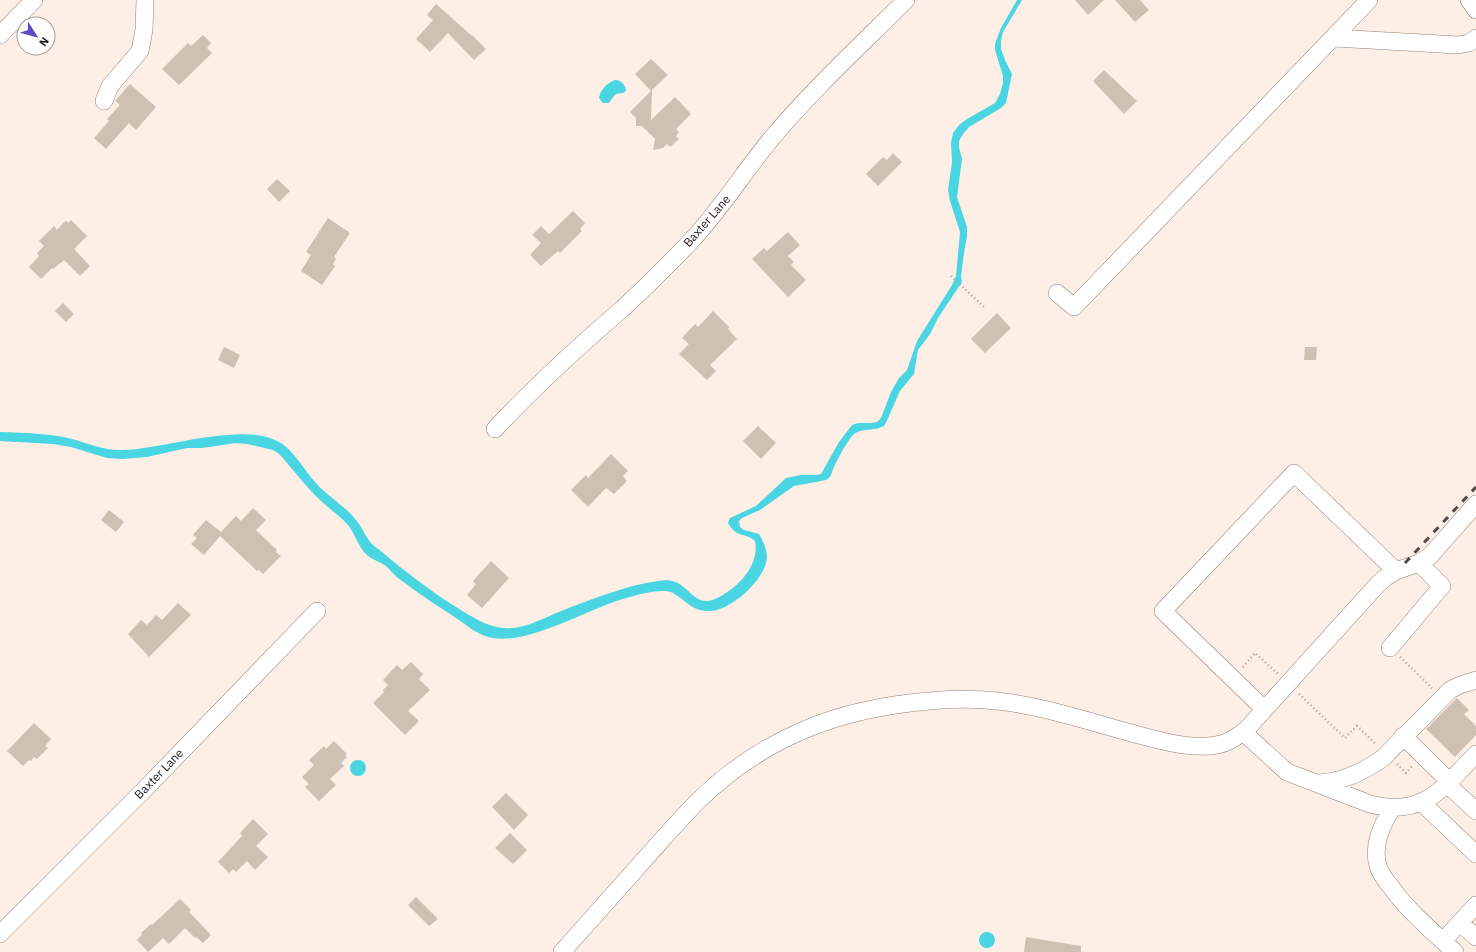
<svg xmlns="http://www.w3.org/2000/svg" width="1476" height="952" font-family="'IBM Plex Sans',sans-serif">
<style>
.water{fill:#4ad5e3}
.building{fill:#cec0b2}
.lines{fill:none;stroke-linecap:round;stroke-linejoin:round}
.minor-casing{stroke:#918077;stroke-width:18}
.path{stroke:#aba099;stroke-width:2.5;stroke-dasharray:1 3;stroke-linecap:butt}
.minor{stroke:#fff;stroke-width:17}
.rail{stroke:#514a45;stroke-width:3;stroke-dasharray:7 7;stroke-linecap:butt}
.labels{text-anchor:middle;stroke-width:3;stroke-linejoin:round;paint-order:stroke}
.street-label{font-size:12px;fill:#1d1714;stroke:#fff}
</style>
<rect width="100%" height="100%" fill="#fdefe6"/>
<path class="water" d="M1017 0H1022L1003 32 1001 41V49L1005 60 1012 74 1006 103 1001 108 969 127 963 134 959 141V147L962 159 957 197 967 227V237L965 246 961 276 962 282 938 318 930 334 918 350 914 374 900 391 885 425C876 432 862 427 853 435 848 440 837 460 834 467 831 473 832 477 826 480L794 486 760 510 742 518 739 521 740 527 744 530 759 534C763 541 767 549 767 558 765 579 733 609 711 611 692 612 687 601 673 593 663 588 641 594 630 597 591 606 524 650 485 636 474 632 465 624 456 618 438 606 419 594 402 581 396 577 391 571 386 566 380 562 373 560 367 555 358 547 355 533 347 524 339 515 329 509 321 501 307 488 295 472 282 457L278 453 273 450 247 444 236 443 202 448H187L147 457 123 459 107 458 71 447 53 444 0 441V432C24 433 49 433 72 439 90 444 105 451 123 450 166 449 243 420 281 443 295 452 304 470 315 482 327 496 344 505 355 519 363 527 365 538 374 546 383 552 391 560 400 567 422 584 445 601 469 615 478 620 487 625 497 627 520 633 545 617 566 609 596 598 627 585 658 581 664 580 671 580 676 582 691 589 696 607 715 599 737 589 760 566 755 541 745 532 737 539 728 523L730 518 756 506 786 478 801 475H817L821 474 839 442 852 425 858 423H872L877 422 881 418 891 392 899 378 907 370 917 341 952 285 956 276 960 232 950 201 948 190 952 162 951 143 953 133 959 125 967 119 995 103 1000 94 1003 83V76L995 50V44L1001 28Z
M615 80C621 80 626 85 626 91L623 93C614 93 614 96 609 103H603L599 98C601 89 606 84 615 80Z
M350 768a8 8 0 1 1 16 0a8 8 0 1 1-16 0Z
M979 940a8 8 0 1 1 16 0a8 8 0 1 1-16 0Z"/>
<path class="building" d="M1075 0H1104L1088 15Z
M1115 0H1140L1149 10 1135 22Z
M436 4 472 36V35L486 49 474 60 448 33 430 52 416 39 433 20 427 15Z
M203 35 211 43 207 48 212 53 179 85 162 69 188 43 191 46Z
M651 59 668 75 652 90 651 120 675 97 691 114 676 129 679 132 676 136 679 139 670 147 667 144 663 148 653 150 655 139 642 126H636V118L630 112 651 91 635 74Z
M1104 70 1137 101 1124 114 1093 81Z
M130 84 156 107 136 130 129 123 106 149 94 138 109 121 107 119 120 105 115 101Z
M893 153 902 162 878 186 866 174 883 157 887 160Z
M277 179 290 191 279 202 267 189Z
M573 211 585 223 580 229 582 231 560 253 558 251 541 266 530 255 541 243 532 235 541 226 549 234Z
M328 218 350 233 334 257 336 259 333 264 335 266 322 285 301 271 311 255 306 252Z
M71 220 87 236 74 249 90 266 80 276 64 260 53 269 52 268 41 279 29 267 39 256 37 253 44 246 39 241 54 226 57 230 64 222 67 221 68 223Z
M788 232 800 245 788 256 794 262 791 265 806 280 788 297 752 259 764 248 767 251Z
M63 303 74 314 66 322 55 311Z
M713 311 729 327 728 329 737 339 710 365 716 371 707 380 679 354 689 344 682 338 695 324 698 327Z
M997 313 1011 328 985 353 971 339Z
M224 347 240 355 234 368 218 360Z
M1305 347H1317L1316 360H1304Z
M758 426 776 443 761 459 743 441Z
M611 454 628 471 623 476 627 481 614 494 606 488 588 507 571 490 586 475 588 478Z
M253 508 266 520 256 530 277 550 276 552 281 556 263 574 259 570 257 571 220 536 204 555 191 544 197 538 193 535 206 520 221 532 236 516 241 521Z
M109 510 124 522 116 532 101 520Z
M491 561 509 578 482 608 467 595 476 584 473 581Z
M178 603 191 615 149 657 128 634 141 620 147 625 156 615 162 620Z
M411 662 423 674 419 679 430 690 408 711 419 721 405 735 373 703 384 692 383 690 388 685 383 680 397 665 402 670Z
M1457 698 1469 710 1464 714 1476 726V735L1455 757 1426 729Z
M34 723 51 739 45 746 48 748 37 759 34 757 31 761 29 760 23 766 7 751Z
M334 741 347 754 345 756 347 757 341 763 344 766 330 779 336 785 319 801 305 787 309 784 302 777 314 765 309 760 324 746 326 749Z
M506 793 528 815 514 830 492 807Z
M253 819 268 834 256 846 268 857 255 870 247 861 236 872 233 869 229 873 218 862 242 836 240 833Z
M510 833 527 850 513 864 495 848Z
M416 897 438 919 429 926 408 905Z
M180 899 191 910 189 912 211 935 203 943 196 937 195 938 185 928 169 944 163 938 148 952 137 940 142 934 141 933 151 924 152 925Z
M1026 937 1081 946V952H1024Z"/>
<g class="lines">
<defs>
<path id="minor" d="M1469 0 1476 10
M0 35 34 0
M1334 38 1458 45 1469 43 1476 38
M104 101 110 86 140 51 144 30 145 0
M1057 293 1074 307 1369 0
M495 429C535 386 578 347 622 309 646 287 669 264 691 241 721 209 744 172 771 139 813 89 861 45 906 0
M1390 648 1442 586 1419 563
M1264 709 1163 611 1294 473 1396 571
M1243 732 1287 772 1370 804C1423 818 1443 788 1476 754
M1403 736 1449 781
M1319 783C1343 782 1363 772 1383 758L1450 690 1460 685 1476 680
M1447 784 1476 811
M1421 802 1476 854
M1392 808C1382 825 1372 845 1378 866 1380 873 1386 881 1391 887 1409 912 1432 931 1455 952
M1460 923 1476 937
M0 934 144 790 317 611
M1443 941 1476 905
M562 952C589 922 616 891 643 861 662 840 680 819 699 800 729 771 766 746 804 730 834 717 863 710 895 705 929 700 962 697 997 701 1044 706 1090 722 1135 734 1161 741 1195 751 1221 744 1230 742 1237 736 1245 731L1378 584 1386 577 1396 571 1419 563 1430 556 1476 504"/>
</defs>
<use href="#minor" class="minor-casing"/>
<path class="path" d="M951 276 985 308
M1400 657 1432 688
M1243 667 1255 653 1278 674
M1299 694 1345 738 1357 726 1376 744
M1397 764 1406 773 1413 765"/>
<use href="#minor" class="minor"/>
<path class="rail" d="M1405 563 1476 487"/>
</g>
<g class="labels">
<g class="street-label">
<text transform="translate(707 221) rotate(-49)" y="4">Baxter Lane</text>
<text transform="translate(159 774) rotate(-46)" y="4">Baxter Lane</text>
</g>
</g>
<g transform="translate(36 36) rotate(126)"><circle r="19" fill="#ffffff" stroke="#a5a2a1"/>
<path d="M0-3L7 15L0 10L-7 15Z" fill="#5e4cc4"/>
<text y="-6" font-size="11" font-weight="bold" text-anchor="middle" fill="#1d1714">N</text>
</g>
</svg>
